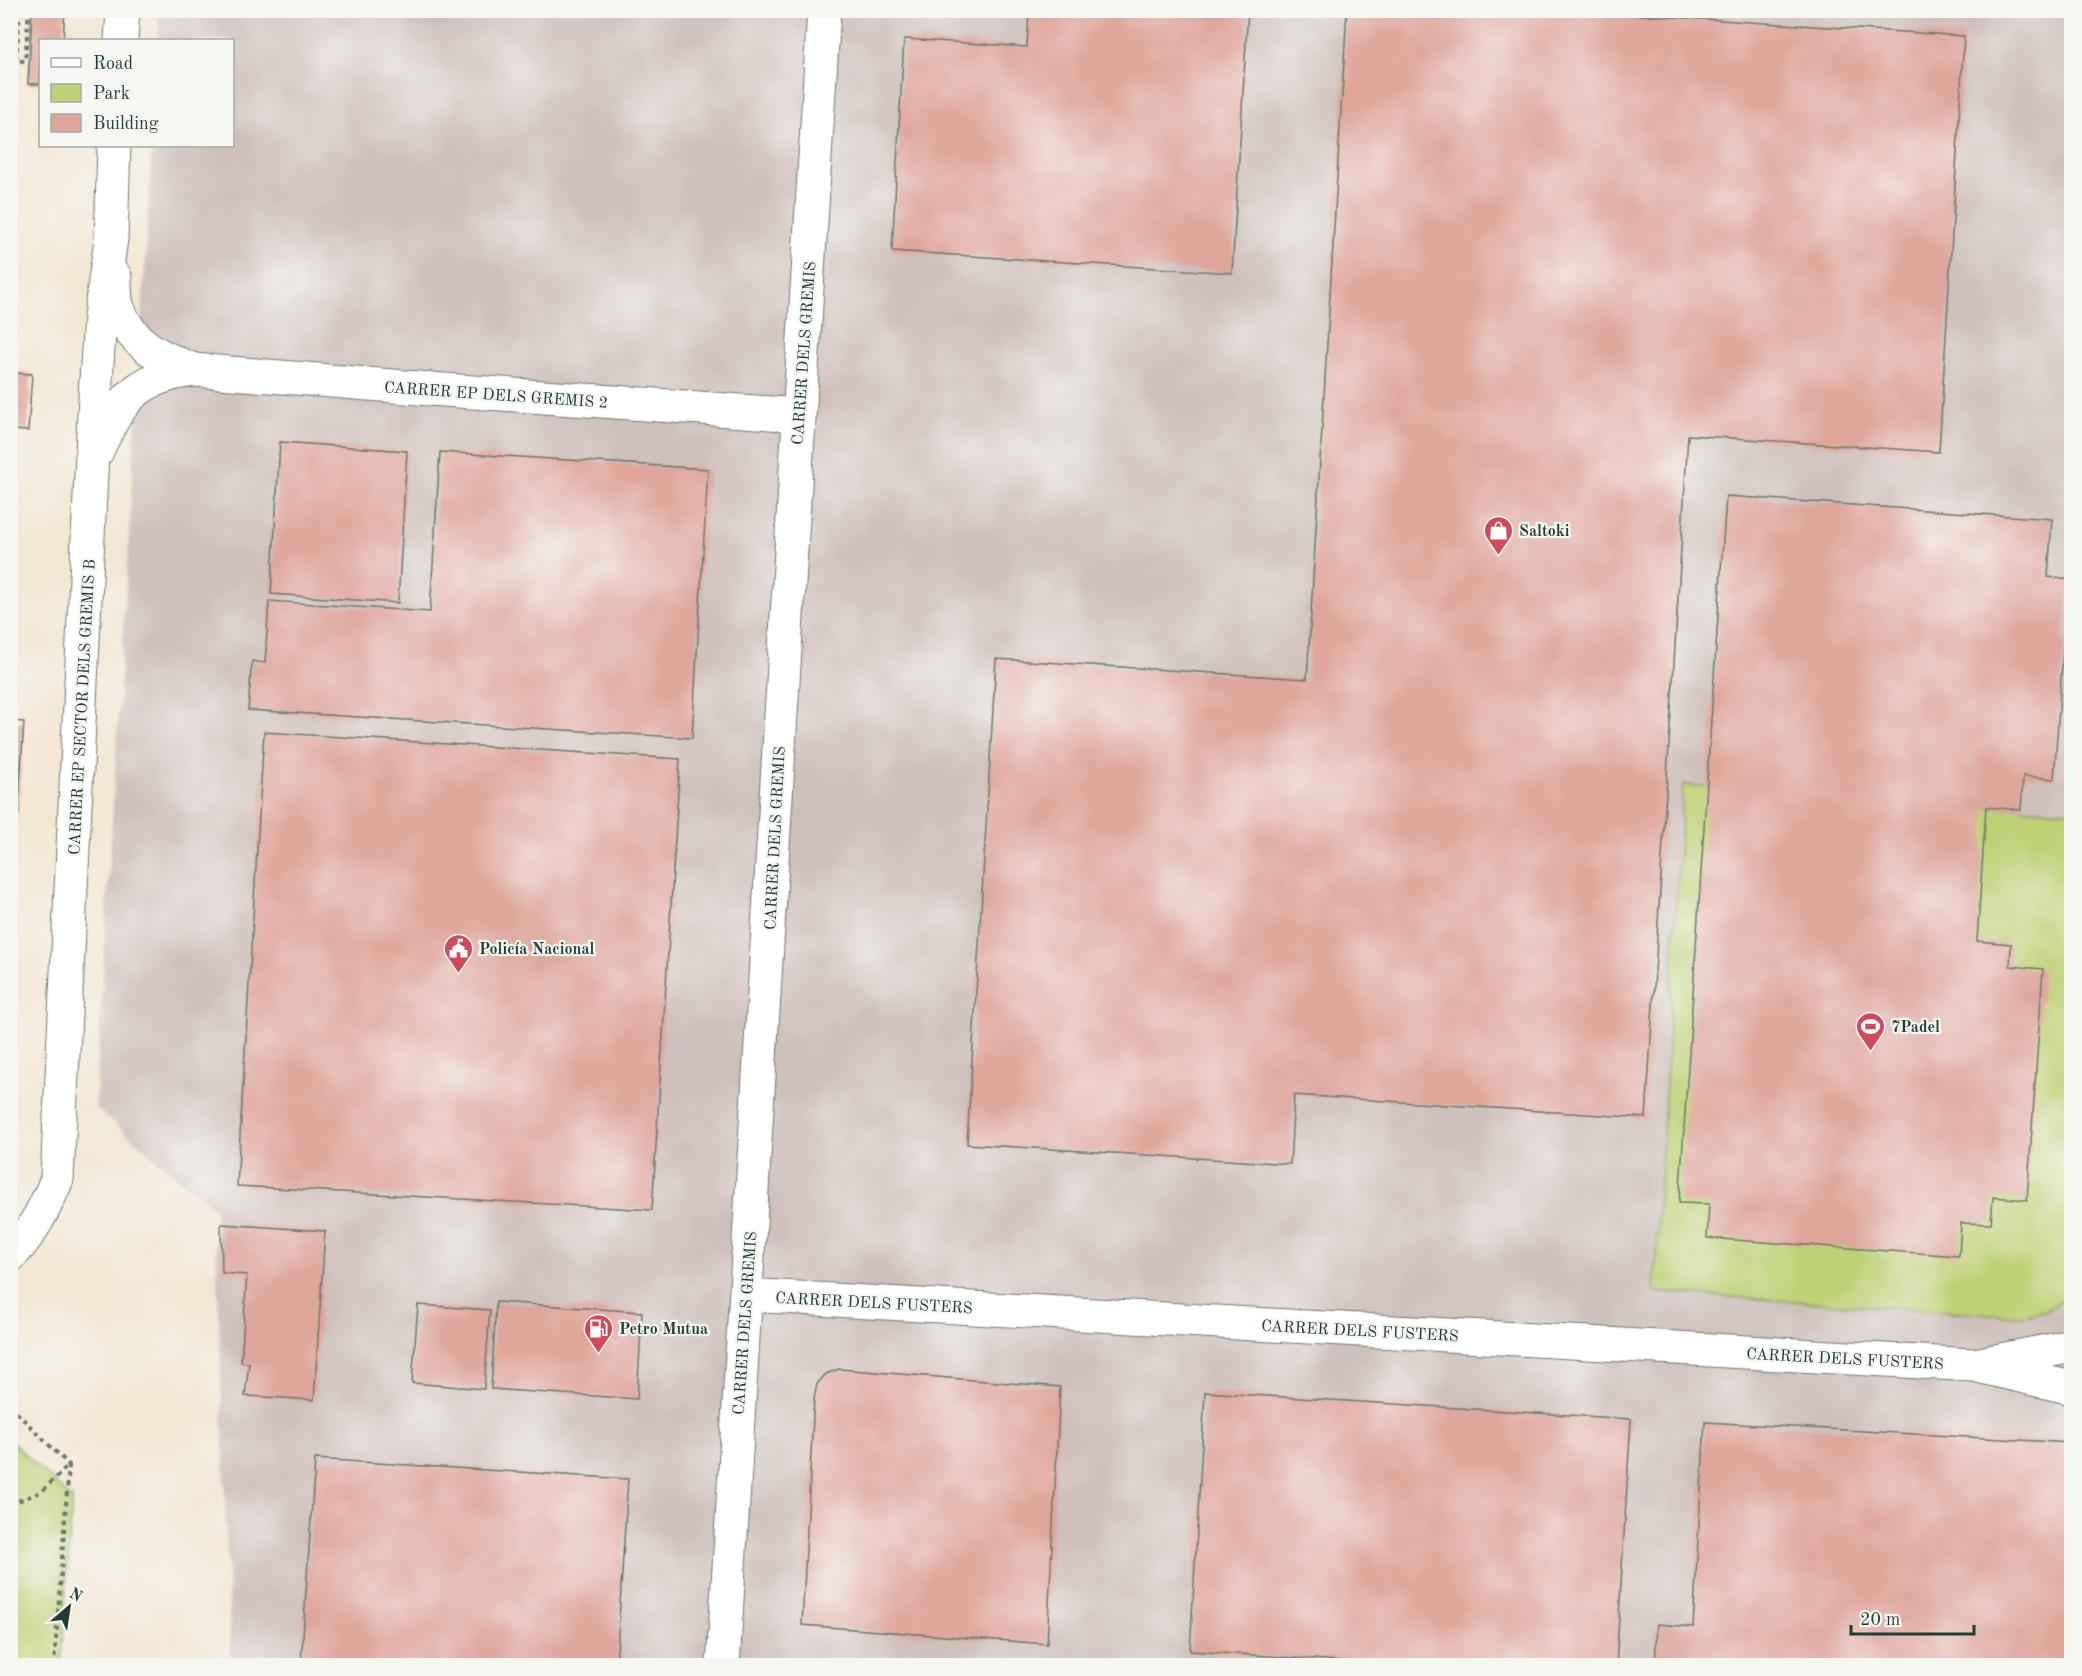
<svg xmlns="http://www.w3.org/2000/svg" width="2082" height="1676" font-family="'Old Standard TT',serif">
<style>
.industrial{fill:#cfc0bb}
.green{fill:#bed174;stroke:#6e8754;stroke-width:1.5}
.building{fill:#dfa69b}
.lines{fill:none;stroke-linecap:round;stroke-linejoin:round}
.minor-casing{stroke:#6a786c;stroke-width:35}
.path{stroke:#6a786c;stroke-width:4;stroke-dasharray:4.5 4.5;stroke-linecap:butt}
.minor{stroke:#fff;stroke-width:33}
.labels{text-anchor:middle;stroke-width:4.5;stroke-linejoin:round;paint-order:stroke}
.street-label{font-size:16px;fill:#1f3d34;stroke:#f6f6f2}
.poi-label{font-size:16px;font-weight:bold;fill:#1f3d34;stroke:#f6f6f2;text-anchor:start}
</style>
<rect width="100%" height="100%" fill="#f6f6f2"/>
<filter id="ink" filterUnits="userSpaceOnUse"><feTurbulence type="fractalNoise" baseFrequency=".0167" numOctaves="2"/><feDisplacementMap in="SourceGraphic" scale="12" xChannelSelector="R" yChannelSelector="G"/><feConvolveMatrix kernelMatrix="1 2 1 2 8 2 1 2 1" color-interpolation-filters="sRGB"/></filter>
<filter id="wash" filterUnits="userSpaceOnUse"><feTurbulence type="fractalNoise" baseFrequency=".008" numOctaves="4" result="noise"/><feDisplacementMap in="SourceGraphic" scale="24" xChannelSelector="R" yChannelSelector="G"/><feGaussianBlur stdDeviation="1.35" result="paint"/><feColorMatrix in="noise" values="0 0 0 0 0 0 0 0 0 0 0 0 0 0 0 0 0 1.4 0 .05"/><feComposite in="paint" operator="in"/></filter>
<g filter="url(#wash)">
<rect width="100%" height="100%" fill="#f4e7d3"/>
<path class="industrial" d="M159 11H2071V1665H231L215 1209 95 1107 152 146H232V40H158Z"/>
<path class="green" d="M1683 785 1986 807 2071 811 2072 1290C2059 1307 2042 1313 2022 1316L1654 1292Z
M10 1440 72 1499 61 1665H11Z"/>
<g id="blocks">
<path class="building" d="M32 10H65L63 40H40V84H28Z
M1029 10H1248L1232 273 892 251 904 39 1027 47Z
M1347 10H1568L1964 36 1939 452 1688 435 1646 1118 1294 1095 1290 1164 967 1144 996 659 1307 679Z
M14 373 32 374 28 431 11 430Z
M280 442 407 451 398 603 271 594Z
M440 452 708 469 692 738 248 710 252 661 265 663 269 601 430 612Z
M1726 496 2052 519 2048 577 2068 579 2054 779 2023 776 2021 810 1986 807 1977 941 2011 944 2010 966 2043 969 2027 1200 1993 1197 1991 1224 1961 1223 1959 1256 1707 1238 1709 1204 1679 1203Z
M10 721 24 722 18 814H10Z
M264 732 680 759 652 1210 237 1186Z
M221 1224 325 1231 314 1400 245 1396 249 1363 241 1362 247 1275 222 1273Z
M496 1302 642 1312 637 1399 491 1389Z
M418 1305 490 1310 484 1389 412 1383Z
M839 1369 1060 1387 1047 1644 802 1625 814 1398 817 1384 826 1374Z
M1205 1392 1631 1419 1616 1666H1419L1190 1651Z
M1705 1422 2072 1443V1666H1655L1657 1624 1693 1627Z
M315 1459 628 1479 616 1666H301Z"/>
</g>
</g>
<g filter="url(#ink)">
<use href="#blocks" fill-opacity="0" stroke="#6a786c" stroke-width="1.5"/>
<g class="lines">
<defs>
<path id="minor" d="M121 40 123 10
M115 277C115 286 115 296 117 305 129 343 159 357 194 370
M97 451C120 401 135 377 194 370L430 389 799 415
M10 1256C32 1234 45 1208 57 1179L94 413 100 316 111 239 114 146
M746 1295 1973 1365 2072 1388
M1980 1364 2072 1346
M723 1666 824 10"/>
</defs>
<use href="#minor" class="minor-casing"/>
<path class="path" d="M20 10 16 60 25 61 29 10
M10 56 14 10
M10 1406 69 1465
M10 1504 41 1492 69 1465 54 1666"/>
<use href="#minor" class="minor"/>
</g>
</g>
<defs>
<symbol id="shop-pin" viewBox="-11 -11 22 30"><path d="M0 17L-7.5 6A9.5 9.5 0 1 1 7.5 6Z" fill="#d1495b" stroke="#f6f6f2"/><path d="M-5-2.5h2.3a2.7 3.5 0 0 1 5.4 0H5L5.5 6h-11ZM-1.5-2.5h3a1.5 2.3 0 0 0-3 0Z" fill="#fff"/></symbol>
<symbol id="civic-pin" viewBox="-11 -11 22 30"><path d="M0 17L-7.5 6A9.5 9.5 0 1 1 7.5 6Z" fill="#d1495b" stroke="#f6f6f2"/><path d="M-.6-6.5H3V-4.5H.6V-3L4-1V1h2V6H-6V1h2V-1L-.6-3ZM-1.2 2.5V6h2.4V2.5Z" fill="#fff"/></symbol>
<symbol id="stadium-pin" viewBox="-11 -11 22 30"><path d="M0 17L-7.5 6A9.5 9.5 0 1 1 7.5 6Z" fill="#d1495b" stroke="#f6f6f2"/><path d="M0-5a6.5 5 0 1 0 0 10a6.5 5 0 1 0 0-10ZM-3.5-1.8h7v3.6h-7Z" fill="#fff"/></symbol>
<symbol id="fuel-pin" viewBox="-11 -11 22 30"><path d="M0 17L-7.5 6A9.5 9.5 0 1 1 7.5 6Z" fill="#d1495b" stroke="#f6f6f2"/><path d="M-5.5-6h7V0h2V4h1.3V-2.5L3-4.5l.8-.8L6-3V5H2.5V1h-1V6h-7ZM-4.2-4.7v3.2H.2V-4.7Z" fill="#fff"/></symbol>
</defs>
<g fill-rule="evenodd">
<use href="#shop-pin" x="1482" y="514" width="33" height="45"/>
<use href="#civic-pin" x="442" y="932" width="33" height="45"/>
<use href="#stadium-pin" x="1854" y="1010" width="33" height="45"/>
<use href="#fuel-pin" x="582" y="1312" width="33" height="45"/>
</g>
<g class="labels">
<g class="street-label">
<text transform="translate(803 353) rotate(-86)" y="6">CARRER DELS GREMIS</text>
<text transform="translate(496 394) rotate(4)" y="6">CARRER EP DELS GREMIS 2</text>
<text transform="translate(81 707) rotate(-87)" y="6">CARRER EP SECTOR DELS GREMIS B</text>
<text transform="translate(774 838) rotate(-87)" y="6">CARRER DELS GREMIS</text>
<text transform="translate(874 1302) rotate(3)" y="6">CARRER DELS FUSTERS</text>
<text transform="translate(744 1323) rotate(-86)" y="6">CARRER DELS GREMIS</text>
<text transform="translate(1360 1330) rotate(3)" y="6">CARRER DELS FUSTERS</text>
<text transform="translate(1845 1358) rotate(3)" y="6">CARRER DELS FUSTERS</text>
</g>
<g class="poi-label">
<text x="1519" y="536">Saltoki</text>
<text x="479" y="954">Policía Nacional</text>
<text x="1891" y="1032">7Padel</text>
<text x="619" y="1334">Petro Mutua</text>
</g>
</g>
<rect width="2082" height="1676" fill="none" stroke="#f6f6f2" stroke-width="36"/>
<rect x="39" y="39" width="195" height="108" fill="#f6f6f2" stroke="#a0aca6" stroke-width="1.5"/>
<rect x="51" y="58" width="30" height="9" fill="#ffffff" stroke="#a0aca6" stroke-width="1.5"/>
<text x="93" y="69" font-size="18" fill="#1f3d34">Road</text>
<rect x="51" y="84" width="30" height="18" fill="#bed174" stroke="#a0aca6" stroke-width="1.5"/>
<text x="93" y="99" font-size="18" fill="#1f3d34">Park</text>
<rect x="51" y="114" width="30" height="18" fill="#dfa69b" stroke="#a0aca6" stroke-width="1.5"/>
<text x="93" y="129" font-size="18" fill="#1f3d34">Building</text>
<g transform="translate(69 1607) rotate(29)" stroke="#f6f6f2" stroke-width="4.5" paint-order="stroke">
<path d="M0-4.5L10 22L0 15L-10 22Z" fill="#1f3d34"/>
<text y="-9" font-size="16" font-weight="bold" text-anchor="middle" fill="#1f3d34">N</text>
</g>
<path d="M1851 1625v9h123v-9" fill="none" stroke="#1f3d34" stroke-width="3"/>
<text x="1860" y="1625" font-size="18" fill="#1f3d34" stroke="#f6f6f2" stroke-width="4.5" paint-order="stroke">20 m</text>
</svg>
